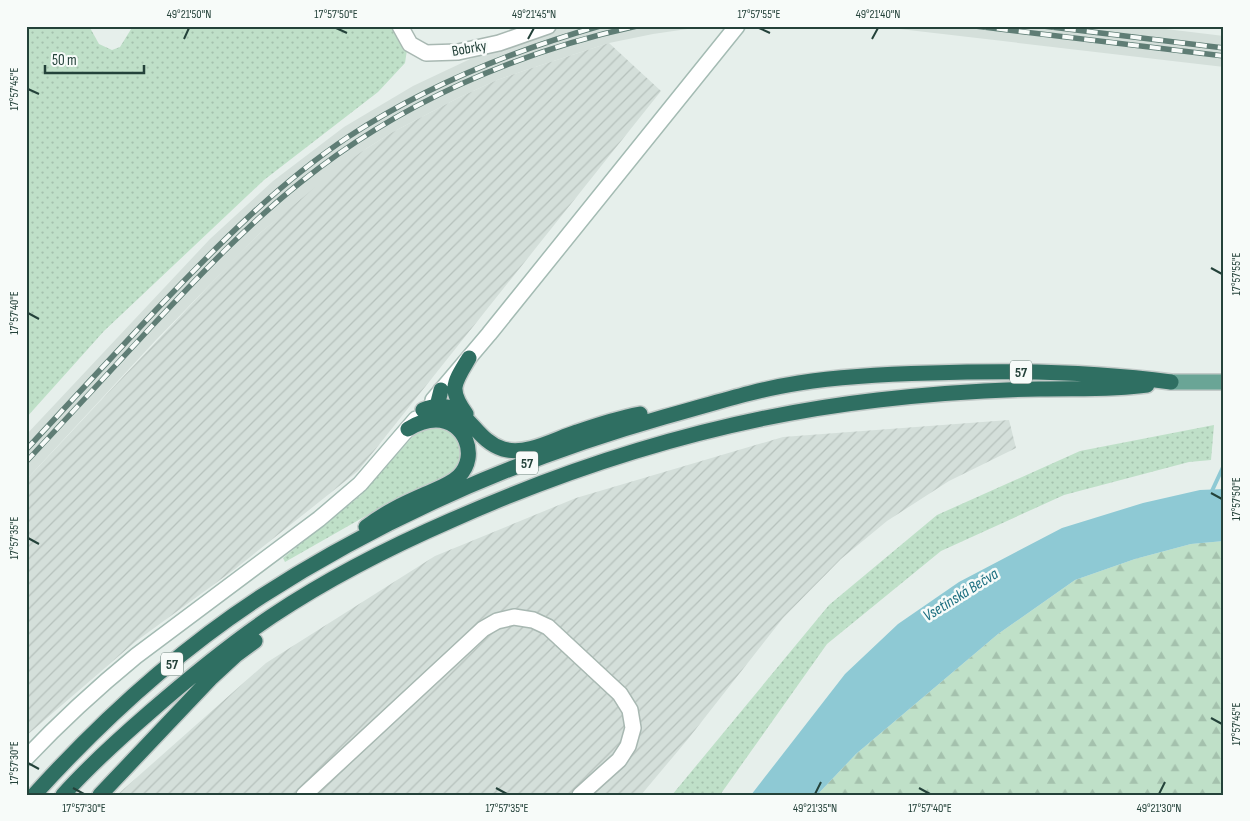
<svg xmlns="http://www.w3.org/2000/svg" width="1250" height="821" font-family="'Sofia Sans Condensed',sans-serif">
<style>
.built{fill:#d4dfda}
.industrial{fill:url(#industrial-furrows)}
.grass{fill:url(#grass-dots)}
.forest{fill:url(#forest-firs)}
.water{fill:#8ec9d4}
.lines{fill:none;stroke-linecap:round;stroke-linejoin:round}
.stream{stroke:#8ec9d4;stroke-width:4}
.street-casing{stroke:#a8b8b2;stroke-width:18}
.secondary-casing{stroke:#a4bbb3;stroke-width:18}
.primary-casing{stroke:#c2cac8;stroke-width:18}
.highway-casing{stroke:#c2cac8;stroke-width:18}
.street{stroke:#fff;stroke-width:15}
.secondary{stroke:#fff;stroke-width:15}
.primary{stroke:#6aa596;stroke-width:15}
.highway{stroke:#2f6f62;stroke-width:15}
.rail-casing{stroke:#5f7d75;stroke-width:5.5}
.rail{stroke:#f7fbf9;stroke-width:4;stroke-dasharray:11;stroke-linecap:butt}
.ticks{fill:none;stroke:#24423a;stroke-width:2}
.labels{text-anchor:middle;stroke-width:5;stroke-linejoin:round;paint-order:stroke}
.shield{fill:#f7fbf9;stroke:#637a73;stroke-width:1}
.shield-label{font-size:14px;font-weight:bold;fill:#24423a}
.street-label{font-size:15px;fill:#24423a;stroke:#f7fbf9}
.water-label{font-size:16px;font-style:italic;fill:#1c6f80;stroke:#f7fbf9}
.neatline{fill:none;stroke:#24423a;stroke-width:2}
.ticks-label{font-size:12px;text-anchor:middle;fill:#24423a}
</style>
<defs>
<pattern id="industrial-furrows" width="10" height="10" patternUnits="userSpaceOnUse" patternTransform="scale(1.25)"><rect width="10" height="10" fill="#d4dfda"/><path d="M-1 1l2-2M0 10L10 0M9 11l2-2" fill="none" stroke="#b6c1bc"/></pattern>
<pattern id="grass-dots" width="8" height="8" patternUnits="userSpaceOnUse" patternTransform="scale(1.25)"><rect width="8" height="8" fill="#bfe0c8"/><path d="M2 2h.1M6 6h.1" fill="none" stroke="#a4c1ad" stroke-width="1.8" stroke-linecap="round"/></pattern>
<pattern id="forest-firs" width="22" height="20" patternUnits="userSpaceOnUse" patternTransform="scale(1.25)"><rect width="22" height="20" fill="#bfe0c8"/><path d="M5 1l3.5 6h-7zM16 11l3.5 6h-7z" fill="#a4c1ad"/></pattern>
</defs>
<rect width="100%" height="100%" fill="#e6efeb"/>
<path class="built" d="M560 26H708L653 34 609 43 529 69 497 80 458 98 391 133 361 152 260 233 155 341 26 480V435L210 239 273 181 344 127 413 86 485 52Z
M874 26H1141L1224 36V67Z"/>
<path class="industrial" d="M609 43 661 91 358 471 235 569 135 642 26 736V480L232 261 260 233 325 179 361 152 391 133 458 98 497 80 529 69Z
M1009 420 1016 448 949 481 887 521 841 559 783 618 688 739 641 795H117L266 663 435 556 576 498 783 437Z"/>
<path class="grass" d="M26 26H89L99 44 112 50 120 47 133 26H392L407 50 405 63 378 92 264 180 104 331 26 418Z
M1214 425 1211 460 1189 462 1064 495 941 551 827 644 720 795H672L829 605 937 515 1080 451Z
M429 426 445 427 456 436 461 449V457L452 474 441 482 364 517 285 562 283 558 360 496 416 433Z"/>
<path class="forest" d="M1224 541V795H817L856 754 998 634 1075 580 1135 559 1191 544Z"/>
<path class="water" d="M1224 489V541L1191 544 1135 559 1075 580 998 634 856 754 817 795H751L845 674 898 624 959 582 1062 528 1143 503 1200 490Z"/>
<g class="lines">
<path class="stream" d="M1211 493 1224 465"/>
<defs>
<path id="street" d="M400 26 410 44 426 53 458 52 499 43 548 26
M304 795 483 629 497 621 514 617 533 620 548 627 620 694 630 710 633 728 628 746 619 760 580 795"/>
<path id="secondary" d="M433 400 489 334 737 26
M26 758C61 721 97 688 136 656L319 519 360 484 416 419"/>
<path id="primary" d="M1171 382H1224"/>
<path id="highway" d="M423 410C466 393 470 439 503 449 527 456 555 439 577 432 597 425 619 418 640 414
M466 414C448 389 454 383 469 358
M440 415 437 406 441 390
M366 527C386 512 403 504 426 494 437 489 451 484 459 476 479 456 465 420 436 420 426 420 416 424 408 429
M34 795C100 722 179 650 262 596 386 516 523 457 664 417 709 405 753 390 799 383 843 376 887 374 931 373 1011 370 1091 371 1171 382
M63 795C90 765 120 738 150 712 189 678 229 645 272 616 329 578 390 547 452 520 587 460 730 417 878 400 931 394 985 390 1039 389 1075 388 1112 390 1147 385
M100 795 210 679 236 655 255 641"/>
</defs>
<use href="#street" class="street-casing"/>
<use href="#secondary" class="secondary-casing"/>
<use href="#primary" class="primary-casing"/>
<use href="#highway" class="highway-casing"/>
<use href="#street" class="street"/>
<use href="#secondary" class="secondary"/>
<use href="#primary" class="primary"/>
<use href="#highway" class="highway"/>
<defs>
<path id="rail" d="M975 26 1224 56
M1043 26 1224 48
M26 450C69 403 112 357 155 311 215 248 276 185 348 137 426 86 511 51 600 26
M26 462C68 417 110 371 152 326 199 276 247 225 301 182 398 104 516 52 637 26"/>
</defs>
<use href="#rail" class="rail-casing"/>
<use href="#rail" class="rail"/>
</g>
<path class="ticks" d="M336 28 347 33M759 28 770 33M184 39 189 28M528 39 534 28M872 39 878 28M28 89 39 94M1211 268 1222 274M28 313 39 319M1211 493 1222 499M28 538 39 544M1211 718 1222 724M28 763 39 769M73 788 84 794M496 788 507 794M919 788 930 794M815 794 821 782M1159 794 1165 782"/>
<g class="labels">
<g class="shield">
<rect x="1010" y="360.5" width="22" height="23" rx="4"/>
<rect x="516" y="451.5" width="22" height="23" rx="4"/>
<rect x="161" y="652.5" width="22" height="23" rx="4"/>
</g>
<g class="shield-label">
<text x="1021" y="377">57</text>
<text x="527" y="468">57</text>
<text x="172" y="669">57</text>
</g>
<g class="street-label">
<text transform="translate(469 48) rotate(-10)" y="5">Bobrky</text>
</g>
<g class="water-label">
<text transform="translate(960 594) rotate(-32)" y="6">Vsetínská Bečva</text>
</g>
</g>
<rect width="1250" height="821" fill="none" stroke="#f7fbf9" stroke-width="55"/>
<path d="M45 65v8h99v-8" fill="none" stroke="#24423a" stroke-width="2.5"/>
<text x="52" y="65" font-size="15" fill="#24423a" stroke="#f7fbf9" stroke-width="4" paint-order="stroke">50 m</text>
<rect x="28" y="28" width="1194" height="766" class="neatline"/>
<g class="ticks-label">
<text x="189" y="18">49°21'50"N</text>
<text x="336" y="18">17°57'50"E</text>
<text x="534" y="18">49°21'45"N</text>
<text x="759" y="18">17°57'55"E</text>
<text x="878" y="18">49°21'40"N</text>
<text transform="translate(14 89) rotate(-90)" y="4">17°57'45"E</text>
<text transform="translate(1236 274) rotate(-90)" y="4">17°57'55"E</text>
<text transform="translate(14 313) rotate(-90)" y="4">17°57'40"E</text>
<text transform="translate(1236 499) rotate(-90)" y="4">17°57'50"E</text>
<text transform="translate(14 538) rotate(-90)" y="4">17°57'35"E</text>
<text transform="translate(1236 724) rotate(-90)" y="4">17°57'45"E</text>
<text transform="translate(14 763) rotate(-90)" y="4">17°57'30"E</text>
<text x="84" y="812">17°57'30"E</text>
<text x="507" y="812">17°57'35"E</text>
<text x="815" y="812">49°21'35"N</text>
<text x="930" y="812">17°57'40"E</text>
<text x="1159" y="812">49°21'30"N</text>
</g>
</svg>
